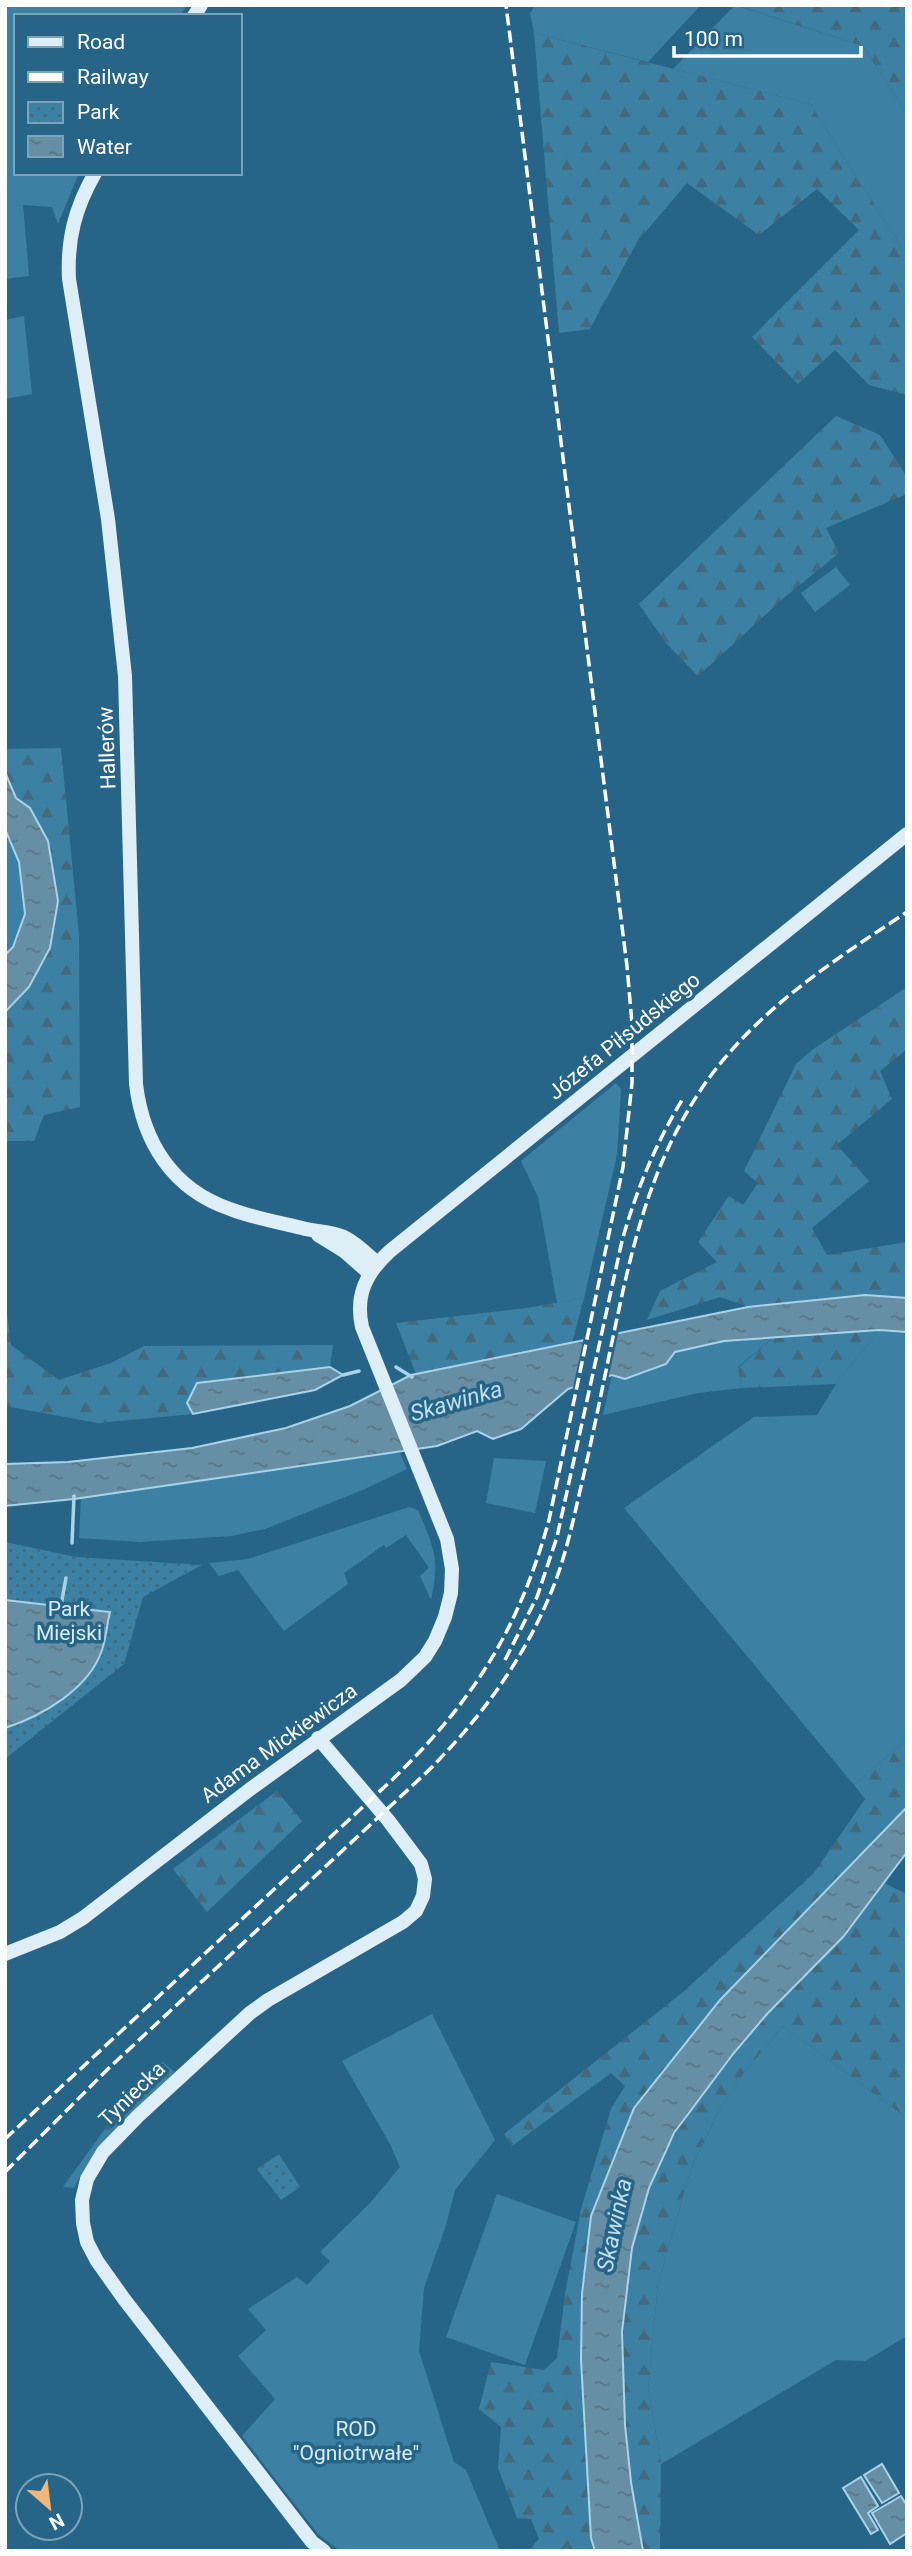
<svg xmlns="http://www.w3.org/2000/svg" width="912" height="2556" font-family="Roboto,sans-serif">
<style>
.green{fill:#3c80a4}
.forest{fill:url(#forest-firs)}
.park{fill:url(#park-dots)}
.water{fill:url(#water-ripples);stroke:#a8d3e9;stroke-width:2}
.pier{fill:#276588}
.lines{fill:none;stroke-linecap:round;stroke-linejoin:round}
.stream{stroke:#a8d3e9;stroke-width:3.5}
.secondary{stroke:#deeef7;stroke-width:14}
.rail{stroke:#fff;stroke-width:3.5;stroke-dasharray:12 5;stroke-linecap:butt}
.labels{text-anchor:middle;stroke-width:7;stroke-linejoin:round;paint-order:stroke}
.street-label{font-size:21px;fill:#fff;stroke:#276588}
.park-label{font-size:21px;fill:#d7ecf7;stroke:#276588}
.water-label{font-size:23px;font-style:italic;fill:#bfdff0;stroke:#276588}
</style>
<defs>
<pattern id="forest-firs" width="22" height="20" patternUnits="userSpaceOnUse" patternTransform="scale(1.75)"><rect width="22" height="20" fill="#3c80a4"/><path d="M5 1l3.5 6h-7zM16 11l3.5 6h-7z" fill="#43697c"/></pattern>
<pattern id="park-dots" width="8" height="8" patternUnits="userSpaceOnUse" patternTransform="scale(1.75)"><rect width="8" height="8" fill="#3c80a4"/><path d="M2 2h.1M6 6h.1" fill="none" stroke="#43697c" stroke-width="1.8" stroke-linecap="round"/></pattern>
<pattern id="water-ripples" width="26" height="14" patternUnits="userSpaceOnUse" patternTransform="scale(1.75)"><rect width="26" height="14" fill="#668fa6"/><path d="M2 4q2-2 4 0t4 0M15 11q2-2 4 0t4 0" fill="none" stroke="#5c7482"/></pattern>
</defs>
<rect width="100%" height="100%" fill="#276588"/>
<path class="green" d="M5 5H187L180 16H16V173H79L58 224 52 207 23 205 29 276 5 279Z
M536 5H694L700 6 648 62 534 33 530 13Z
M735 5 863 46 907 114V256L810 104 673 69Z
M24 316 32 394 5 399V320Z
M836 567 850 585 815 612 801 593Z
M5 829C27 864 36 924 5 955Z
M616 1083 621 1089 617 1155 584 1298 557 1303 538 1197 521 1161Z
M879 1330 907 1332V1739L854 1785 624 1508 754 1417 817 1415 836 1384Z
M774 1337 738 1367 742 1388 698 1393 603 1415 612 1375C634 1381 662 1369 675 1352L724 1341Z
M399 1451 407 1469 365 1489 265 1529 231 1536 140 1542 79 1538 81 1498Z
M494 1458 546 1461 535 1513 486 1503Z
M409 1507 418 1510C434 1549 440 1557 431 1600L420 1576 429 1568 406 1535 386 1548 384 1545 344 1573 348 1584 284 1631 238 1570 219 1576 209 1563 248 1559Z
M432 2014 495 2140 455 2190 446 2225 424 2288 419 2351 454 2462 466 2470 500 2551H340L318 2534 242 2436 275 2399 238 2356 266 2330 248 2309 297 2277 307 2285 330 2261 320 2252 370 2203 400 2167 390 2144 342 2061Z
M783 2026 907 2118V2336L865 2361 836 2360 661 2464 648 2388 658 2284 690 2171 718 2112 742 2075Z
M497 2194 576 2222 525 2365 446 2337Z"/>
<path class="forest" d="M736 5H907V114L863 46Z
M534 33 810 104 907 256V395L869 385 835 350 798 384 752 337 859 230 817 189 759 235 687 183 637 242 590 329 559 333Z
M836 416 880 435 907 477V494L826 528 839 553 785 597 698 676 665 642 639 604Z
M61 748 79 935 80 1107 44 1115 34 1141H5V1012L29 987 50 948 58 901 30 808 16 798 5 772V749Z
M907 987V1049L880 1071 892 1099 837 1145 869 1181 812 1228 827 1255 907 1242V1298L865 1295 748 1307 720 1297 647 1320 660 1291 717 1262 698 1242 729 1196 743 1205 758 1183 744 1171 796 1064 812 1050Z
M584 1298 572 1343 416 1374 396 1323 527 1308Z
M5 1299 11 1345 59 1380 111 1363 144 1346 333 1345 330 1367 197 1382 187 1403 193 1414 98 1423 5 1406Z
M879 1330 836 1384 742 1388 738 1368 774 1337Z
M907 1739V1807L720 2000 634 2108 591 2216 582 2294 581 2360 593 2551H528L539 2539 531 2519 517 2518 498 2468 501 2427 479 2409 491 2362 544 2370 557 2358 565 2294 581 2209 611 2109 625 2086 611 2073 512 2146 504 2134 683 1992 813 1874 865 1799 854 1785Z
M277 1791 302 1821 207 1912 173 1869Z
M884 1883 907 1894V2118L783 2026 742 2075 718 2112 690 2171 658 2284 648 2388 661 2464 660 2551H643C628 2503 626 2438 624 2387 621 2321 625 2251 649 2188 670 2130 725 2059 767 2013 792 1987 819 1964 842 1938 857 1921 870 1901 884 1883Z
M162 2062 175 2072C134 2111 101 2137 74 2188L63 2187 123 2104Z"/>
<path class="park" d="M5 1542 76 1557 202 1565 143 1597 124 1664 5 1759Z
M279 2154 300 2187 281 2200 257 2169Z"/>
<path class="water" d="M5 772 16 798 30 808 48 841 58 901 50 948 29 987 5 1012V955L13 947 25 914 19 862 5 829Z
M865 1295 907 1298V1332L879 1330 724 1341 675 1352 666 1364 625 1379 612 1375 568 1389 521 1429 493 1439 477 1431 437 1446 74 1499 5 1506V1464L68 1462 192 1448 286 1428 350 1406 411 1375 748 1307Z
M330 1367 343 1375 315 1390 193 1414 187 1403 197 1383Z
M5 1600 110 1612C107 1624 106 1638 102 1650 89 1689 42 1716 5 1728Z
M907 1807V1852L843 1937 767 2014 733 2054 674 2133 649 2188 632 2248 622 2332 625 2425 631 2482 643 2551H595L591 2538 581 2360 582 2294 591 2216 634 2108 720 2000Z
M882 2464 899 2493 882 2503 864 2475Z
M861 2477 878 2506 868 2513 878 2530 871 2534 843 2488Z
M901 2496 907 2506V2533L890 2544 872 2513Z"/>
<path class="pier" d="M619 1330 608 1380 572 1392 584 1337Z"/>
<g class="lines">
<path class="stream" d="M396 1367 412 1377
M343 1375 359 1371
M72 1543 74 1496
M60 1611 66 1578"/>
<path class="secondary" d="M194 16 201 5
M95 173C75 208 67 239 69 279L108 519 125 676 136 1084C143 1142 172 1189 230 1209 253 1218 278 1222 302 1228 316 1232 330 1231 344 1237 357 1243 367 1254 377 1263
M318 1235 344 1251 369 1273
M318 1738 388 1820 421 1864 425 1879 423 1896 416 1911 403 1922 268 2000 250 2013 138 2116 103 2152 87 2179 82 2200 83 2223 87 2242 97 2261 124 2299 312 2542 324 2551
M5 1954 60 1932 83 1918 249 1790 401 1680 425 1657 435 1641 445 1617 451 1593 452 1569 447 1539 362 1327C355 1295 366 1273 390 1251L907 834"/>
<path class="rail" d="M505 1660 537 1597 557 1537 622 1241C636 1191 655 1145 682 1100
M5 2139 393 1779C474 1700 519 1629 549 1520L623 1167 632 1083V1024L627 966 506 5
M5 2172 110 2067 427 1772C483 1716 528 1654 556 1580 568 1547 575 1512 583 1478 595 1426 605 1374 616 1323 634 1238 652 1164 700 1091 752 1013 830 963 907 912"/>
</g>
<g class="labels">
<g class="street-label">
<text transform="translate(107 748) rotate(-92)" y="7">Hallerów</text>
<text transform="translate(624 1036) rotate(-39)" y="7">Józefa Piłsudskiego</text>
<text transform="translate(279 1743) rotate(-36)" y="7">Adama Mickiewicza</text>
<text transform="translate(132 2094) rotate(-44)" y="7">Tyniecka</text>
</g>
<g class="park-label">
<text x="69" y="1616">Park<tspan x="69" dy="24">Miejski</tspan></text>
<text x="356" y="2436">ROD<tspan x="356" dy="24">"Ogniotrwałe"</tspan></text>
</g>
<g class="water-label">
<text transform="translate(456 1401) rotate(-16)" y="8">Skawinka</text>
<text transform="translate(614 2225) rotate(-78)" y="8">Skawinka</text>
</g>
</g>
<rect width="912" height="2556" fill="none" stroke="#ffffff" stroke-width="14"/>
<rect x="14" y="14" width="228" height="161" fill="#276588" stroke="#7da3b8" stroke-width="2"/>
<rect x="28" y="37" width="35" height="10" fill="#deeef7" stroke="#7da3b8" stroke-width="2"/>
<text x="77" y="49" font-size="21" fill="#ffffff">Road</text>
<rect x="28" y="72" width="35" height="10" fill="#ffffff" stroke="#7da3b8" stroke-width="2"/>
<text x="77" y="84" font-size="21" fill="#ffffff">Railway</text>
<rect x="28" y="102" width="35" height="21" fill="url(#park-dots)" stroke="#7da3b8" stroke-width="2"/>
<text x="77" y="119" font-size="21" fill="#ffffff">Park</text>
<rect x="28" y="136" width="35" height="21" fill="url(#water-ripples)" stroke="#7da3b8" stroke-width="2"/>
<text x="77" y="154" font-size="21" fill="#ffffff">Water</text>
<g transform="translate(49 2507) rotate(152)"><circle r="33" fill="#276588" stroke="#7da3b8" stroke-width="2"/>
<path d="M0-5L12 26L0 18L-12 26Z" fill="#f1b679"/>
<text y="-10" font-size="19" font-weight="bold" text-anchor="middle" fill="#ffffff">N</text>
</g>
<path d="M674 46v10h187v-10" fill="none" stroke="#ffffff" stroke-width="3.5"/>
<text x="684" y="46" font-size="21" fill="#ffffff" stroke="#276588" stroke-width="5" paint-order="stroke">100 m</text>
</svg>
